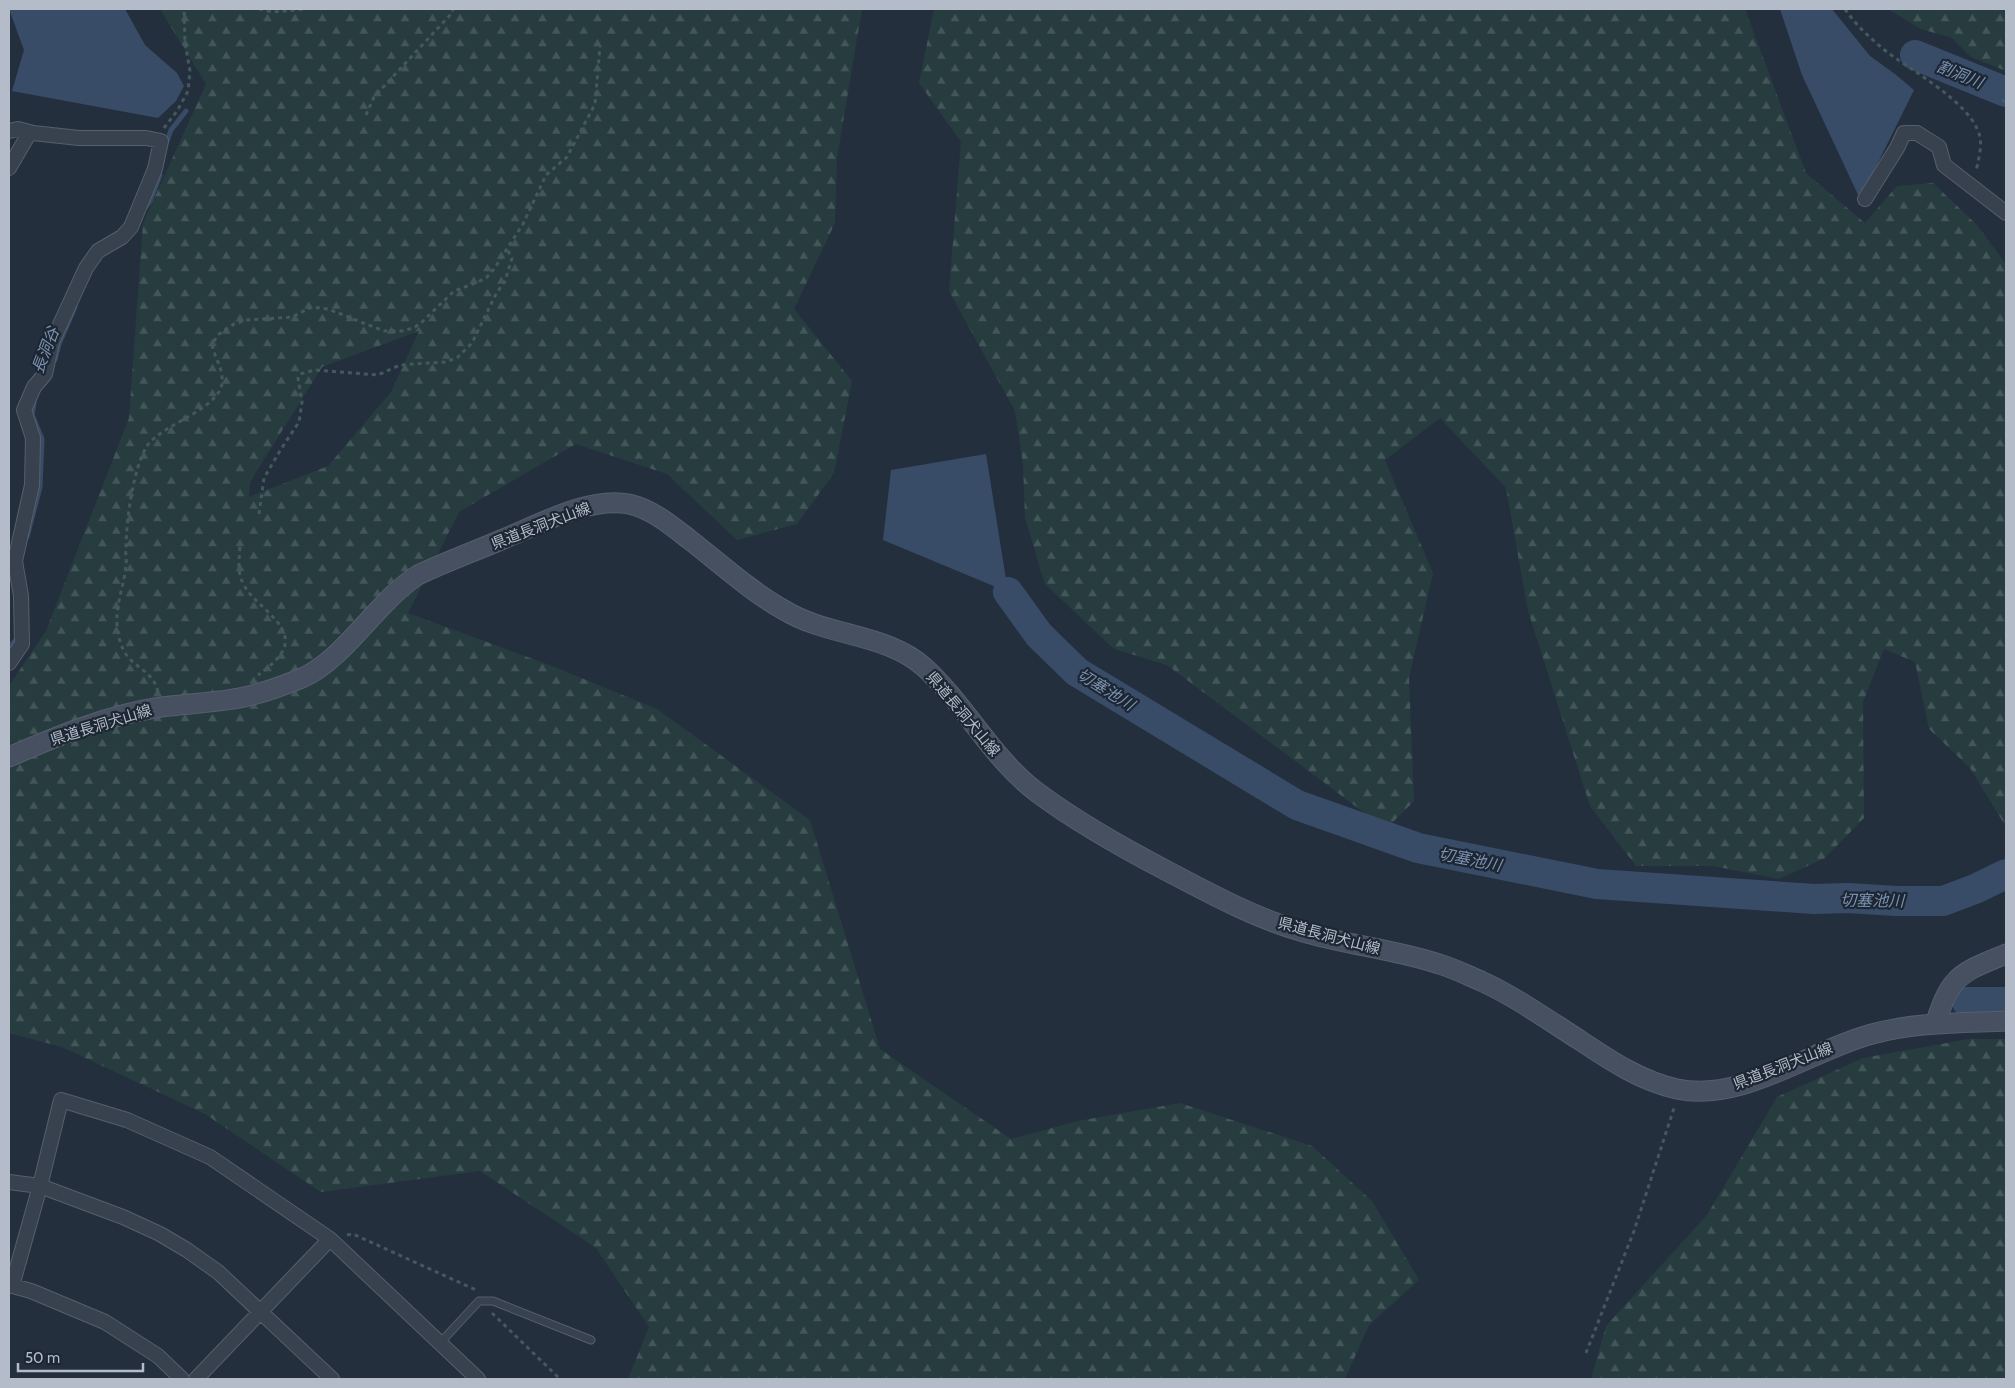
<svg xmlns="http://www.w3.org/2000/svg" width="2015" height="1388" font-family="Cabin,'Noto Sans JP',sans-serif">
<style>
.forest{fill:url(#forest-firs);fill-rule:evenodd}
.water{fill:#394c67}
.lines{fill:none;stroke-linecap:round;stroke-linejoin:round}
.stream{stroke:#394c67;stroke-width:5}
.river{stroke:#394c67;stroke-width:30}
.lane-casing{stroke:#565f6c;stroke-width:9}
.street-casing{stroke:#565f6c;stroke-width:16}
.secondary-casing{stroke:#565f6c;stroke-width:21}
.path{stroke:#44595c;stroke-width:3;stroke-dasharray:4 4;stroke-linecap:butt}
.lane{stroke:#38414e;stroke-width:7}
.street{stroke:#38414e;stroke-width:14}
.secondary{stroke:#465061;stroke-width:19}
.labels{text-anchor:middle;stroke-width:4.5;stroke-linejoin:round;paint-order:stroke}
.street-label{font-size:15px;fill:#b4bcc9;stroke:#1d2633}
.water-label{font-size:16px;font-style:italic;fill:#7c92b1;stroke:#1d2633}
</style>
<defs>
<pattern id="forest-firs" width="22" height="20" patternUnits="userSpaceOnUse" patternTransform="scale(1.25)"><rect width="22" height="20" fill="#263c3f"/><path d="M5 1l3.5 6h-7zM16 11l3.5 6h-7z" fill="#435659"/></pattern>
</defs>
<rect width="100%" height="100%" fill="#242f3e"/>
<path class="forest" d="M160 9H862L837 158 835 223 794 309 852 381 834 473 797 524 737 540 667 474 576 444 459 512 408 613 552 666 657 709 810 820 880 1049 1011 1139 1078 1121 1180 1103 1312 1146 1372 1201 1419 1280 1369 1325 1345 1379H628L649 1327 596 1248 480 1171 321 1192 205 1114 62 1047 9 1033V686L46 631 129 418 143 223 206 84ZM419 331 391 392 328 466 249 497 250 482 322 367Z
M934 9H1745L1806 173 1865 223 1897 186 1933 183 1977 225 2006 264V827L1970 768 1929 729 1915 662 1884 649 1863 702 1864 818 1825 858 1779 879 1713 866H1636L1590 806 1528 611 1506 488 1440 418 1385 460 1433 573 1409 678 1414 801 1386 829 1167 665 1114 649 1045 584 1025 518 1023 464 1015 411 949 291 961 142 919 83Z
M1888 9H2006V71L1971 57 1952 38 1921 29Z
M1969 1039H2006V1379H1591L1606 1326 1707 1215 1777 1097 1863 1058Z"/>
<path class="water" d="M9 9H125L145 45 177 73 184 86 176 101 158 118 12 91 24 50Z
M1780 9H1832L1870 56 1895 74 1914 90 1860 199 1802 75Z
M986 454 1008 592 883 540 891 470Z"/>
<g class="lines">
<path class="stream" d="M166 144 171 130 186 111
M145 208 150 201 160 175
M55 360 59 344 75 307
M27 537 40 487 42 439 32 415 34 403
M9 647 17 639"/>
<path class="river" d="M1915 55 2006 92
M1008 592 1039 635 1077 672 1297 805 1418 848 1597 884 1814 899 1848 898 1896 901H1943L1975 889 2006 874
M1967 1002H2006"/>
<defs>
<path id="lane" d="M440 1343 479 1301H493L591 1340"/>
<path id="street" d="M9 131 18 129 33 133 79 138H146L161 141 155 169 131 227 122 237 98 251 86 268 52 342 45 374 34 387 24 410 33 438 32 485 15 561 21 596 22 644 9 663
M9 168 30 132
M1865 199 1897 148 1904 133H1917L1939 147 1944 165 2006 213
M9 1182 40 1186 123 1217 160 1234 187 1250 218 1272 332 1379
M9 1285 31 1291 105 1322 158 1356 182 1379
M12 1286 40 1186 61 1100 127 1120 210 1157 330 1239 478 1379
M196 1379 330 1239"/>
<path id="secondary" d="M9 757C57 736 108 715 161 707 184 704 209 703 233 699 256 696 280 687 302 678 345 659 377 601 418 575 445 562 473 552 501 540 538 525 589 496 629 504 652 509 672 526 690 540 721 564 750 591 784 610 828 637 886 633 924 667 966 705 992 759 1038 793 1078 823 1125 849 1169 872 1211 894 1253 917 1300 931 1345 945 1394 949 1439 964 1453 968 1467 975 1481 981 1516 997 1548 1020 1581 1041 1611 1061 1641 1081 1677 1089 1742 1103 1811 1050 1872 1034 1916 1022 1962 1023 2006 1021
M1935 1024C1940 1010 1945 993 1955 982 1967 968 1990 961 2006 954"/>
</defs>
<use href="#lane" class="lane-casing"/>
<use href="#street" class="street-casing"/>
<use href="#secondary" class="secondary-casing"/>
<path class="path" d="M259 9 273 12 306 9
M1845 9C1855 24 1868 36 1882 48 1909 70 1972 102 1980 137 1982 147 1978 162 1976 171
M2002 100 2006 102
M366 115 374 97 452 13 453 9
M164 128 177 111 188 91 190 71 185 43 184 9
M259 514 264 478 281 449 299 422 302 402 298 378 300 374 315 370 378 375 400 365 446 362 458 357 472 343 496 294 505 281 512 258 507 249
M240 547C239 561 237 573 244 585 250 597 261 604 270 614 298 641 284 656 258 675
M158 692C154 674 140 670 129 658 120 649 116 629 117 616 118 598 125 581 126 564 127 559 125 554 126 549 126 522 133 468 147 446 162 423 227 408 222 377 221 365 214 356 212 344L219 334 234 324 247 320 292 317 312 307 328 309 384 331H404L415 327 422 322 454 291 478 282 487 277 494 269 523 224 546 175 567 157 595 104 600 46
M347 1235 353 1234 476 1290
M492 1313 560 1379
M1586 1353 1634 1231 1675 1105"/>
<use href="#lane" class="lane"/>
<use href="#street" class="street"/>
<use href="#secondary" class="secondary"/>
</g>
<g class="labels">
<g class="street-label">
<text transform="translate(541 526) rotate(-21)" y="5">県道長洞犬山線</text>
<text transform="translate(963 714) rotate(50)" y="5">県道長洞犬山線</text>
<text transform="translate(101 725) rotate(-17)" y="5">県道長洞犬山線</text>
<text transform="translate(1329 936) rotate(15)" y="5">県道長洞犬山線</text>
<text transform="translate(1783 1066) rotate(-21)" y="5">県道長洞犬山線</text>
</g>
<g class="water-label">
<text transform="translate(1960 74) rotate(22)" y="6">割洞川</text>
<text transform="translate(45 350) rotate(-69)" y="6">長洞谷</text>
<text transform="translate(1106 689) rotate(32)" y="6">切塞池川</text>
<text transform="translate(1470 859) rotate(11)" y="6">切塞池川</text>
<text transform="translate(1872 900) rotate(1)" y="6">切塞池川</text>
</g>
</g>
<rect width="2015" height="1388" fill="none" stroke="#b4bcc9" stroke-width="20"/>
<path d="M18 1363v8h125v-8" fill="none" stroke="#b4bcc9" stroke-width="2.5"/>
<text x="25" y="1363" font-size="15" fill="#b4bcc9" stroke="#1d2633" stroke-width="4" paint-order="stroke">50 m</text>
</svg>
